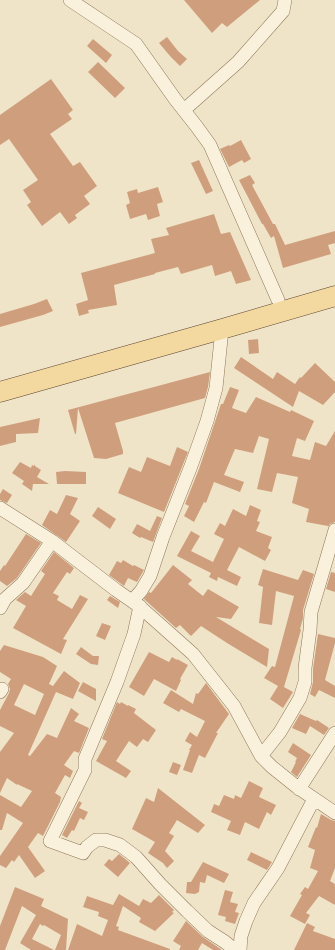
<svg xmlns="http://www.w3.org/2000/svg" width="335" height="950" font-family="'Times New Roman',serif">
<style>
.building{fill:#cf9f7d;fill-rule:evenodd}
.lines{fill:none;stroke-linecap:round;stroke-linejoin:round}
.minor-casing{stroke:#8d765c;stroke-width:14}
.primary-casing{stroke:#5b4430;stroke-width:21}
.minor{stroke:#faf1dc;stroke-width:13}
.primary{stroke:#f3d9a0;stroke-width:20}
</style>
<rect width="100%" height="100%" fill="#f0e4c8"/>
<path class="building" d="M184 0H260L227 27 222 23 212 33Z
M167 37 178 51 187 59 180 66 170 56 159 43Z
M93 39 112 55 106 63 87 46Z
M98 62 125 88 115 98 88 72Z
M51 79 73 110 68 114 72 119 50 134 73 166 80 162 97 186 84 196 90 204 75 215 77 218 69 224 60 212 42 226 27 205 31 202 23 190 38 180 9 139 0 145V115Z
M241 140 251 159 244 163 242 160 229 167 220 149 229 145 230 146Z
M199 160 213 191 206 194 191 163Z
M250 175 255 183 252 185 273 224H275L285 245 335 231V243L328 245 331 254 283 268 274 236 271 238 263 224H262L239 180Z
M158 187 163 202 157 204 160 216 148 220 146 214 130 219 126 205 130 203 127 192 137 189 138 193Z
M214 214 221 234 230 232 251 280 236 284 231 271 215 276 212 265 181 274 178 267 155 273V274L114 285 117 305 88 310 89 313 79 316 76 304 88 300 81 273 155 253 151 239 169 235 166 228Z
M47 299 53 311 43 315 0 327V314L34 304Z
M258 339 259 353 249 354 248 340Z
M241 357 273 379 277 372 295 384 300 377 301 378 315 363 335 382V392L323 405 299 391 293 407 234 368Z
M210 372 208 387 205 398 115 423 123 451V454L106 459 94 458 78 408 76 434H75L68 410Z
M230 387 239 390 232 408 246 413 256 397 290 412 291 410 314 421 305 441 297 438 292 456 310 460 315 442 326 446 335 431V522L330 524 328 527V526L306 522 309 509 292 503 298 477 277 473 272 492 257 489 269 439 259 436 253 453 235 449 224 475 244 482 240 492 214 482 206 503 204 502 194 522 184 516 189 506 185 504 199 469 221 404H223Z
M40 418 38 433 16 434V442L0 446V427Z
M177 447 188 452 164 512 118 493 129 467 141 472 147 457 170 466Z
M20 462 31 468 32 465 34 466 35 464V466L41 470 37 477 49 484H33L32 491 22 484 24 481 12 473Z
M65 471 86 472V484H57L56 472Z
M3 489 12 495 7 503 0 500V494Z
M66 495 78 498 70 514 80 521 66 542 42 525 50 510 57 514Z
M250 505 261 510 257 521 260 522 256 531 272 537 268 548 271 550 265 561 239 547 227 570 241 577 237 586 218 577 217 581 209 577 211 573 177 556 191 531 200 536 191 551 213 562 224 539 214 534 220 523 225 526 233 509 246 516Z
M98 507 116 519 110 529 92 516Z
M157 516 162 518 153 542 141 537 140 538 132 533 137 524 150 531Z
M26 534 41 543 17 578 7 586 0 581V571L4 565 5 566Z
M54 552 74 568 70 574 67 572 53 593 59 596 57 600 72 609 80 595 88 599 63 639 67 640 61 654 13 628 26 606 16 600 25 592 31 596 45 574 41 571Z
M123 560 133 566 134 565 144 570 137 582 128 578 124 586 109 575 117 561 121 563Z
M173 565 192 580 188 584 203 596 208 589 239 607 231 619 216 617 269 649 267 667 227 643 201 626 191 636 180 625 176 628 144 599 149 592 151 593Z
M263 569 298 580 303 570 314 574 303 610V618L300 629 301 630 284 687 293 692 283 708 270 699 278 686 264 678 272 666 275 667 294 596 276 591 272 625 259 623 263 587 258 585Z
M331 572 335 573V592L326 589Z
M110 596 120 602 118 608 107 600Z
M102 623 111 626 105 640 96 636Z
M318 634 335 638V643L325 680 335 686V698L319 690 315 697 310 694 313 682V669Z
M4 645 43 657 57 666 49 684 53 686 64 671 80 683 73 699 56 692 28 755 30 756 47 734 57 738 71 708 79 714 74 721 89 728 79 753 74 751 64 765 73 771 70 778 65 775 55 793 61 797 60 802 43 836 38 833 28 847 45 871 35 878 19 855 14 862 12 860 6 868 0 865V856L23 823 7 813 2 830H0V795L21 807 32 791 17 784V785L7 778 0 793V752L14 733 0 726V710L9 693 10 689 8 684 11 679 0 672V651ZM24 684 44 694 35 715 14 705Z
M81 647 93 656H99L98 665 91 664 76 654Z
M149 652 169 662 172 657 177 660V659L188 665 180 679 181 680 176 691 154 679 144 696 129 687Z
M83 682 96 689V701L78 691Z
M206 683 229 714 216 733H218L205 758 199 755 192 773 183 770 190 750H189L192 745 185 741 190 732 197 737 205 721 181 709 179 712 163 703 171 690 193 704 196 693 198 694Z
M117 702 120 704 121 702 128 706V705L136 709 134 713 156 730 148 742 143 739 137 747 129 741 116 761 131 771 126 778 96 761 107 741 102 739Z
M300 714 316 721 317 720 329 728 324 735 310 726 306 734 292 728Z
M293 743 311 755 297 777 291 772 296 762H295L297 758 288 752Z
M173 762 181 765 177 775 169 772Z
M249 781 263 788 259 797 276 805 271 815 267 812 259 829 245 822 240 835 227 830 231 821 211 812 214 804 219 806 224 795 234 799 235 795 241 798Z
M158 788 205 825 198 833 177 820 169 833 174 836 165 851 174 861 167 868 163 863 148 853 155 842 132 829 146 798 154 802Z
M79 801 82 803 79 808 88 812 84 820 80 818 74 831 72 830 67 838 62 835Z
M321 814 331 820 335 821V868L330 881 335 884V905L319 896 306 913 310 915 305 924 290 916 302 895 300 894 305 887 308 889 318 871 310 868 315 850 308 847 316 827 317 828Z
M251 852 272 862 267 870 247 860Z
M119 854 130 863 118 877 104 865 109 859 112 861Z
M203 862 229 874 224 883 207 875 205 883 200 882 199 892 195 894 186 893 187 882H191Z
M15 887 44 899 41 906 68 919 66 950H55L61 935 44 925 43 926 40 924 32 939 54 950H31L20 943 36 915 22 906 5 950H0V926Z
M225 890 233 892 230 902 238 904 235 912 239 913 235 924 225 921 226 917 218 915Z
M119 894 139 906 143 899 151 903 159 895 174 910 172 912 174 913 155 931 139 922 141 918 123 906 116 926 119 927 118 930 170 949V950H68L77 924 102 936 108 920 98 916 99 912 83 907 87 896 113 905Z
M186 921 203 937 222 950H213L202 943 198 950H179L181 946 173 941Z
M307 923 315 927 313 931 335 939V950H294Z"/>
<g class="lines">
<defs>
<path id="minor" d="M70 0 136 44 175 99 197 127 210 145 278 300
M184 110 238 62 283 11 285 0
M0 508 52 541 116 590 139 606 193 654 234 706 261 756 272 767 297 787 335 813
M132 601 141 591 150 576 163 537 191 466 207 421 216 388 222 329
M140 606 134 634 117 682 85 759V770L50 841 83 853 87 847 96 840H105L120 845 136 857 160 884 187 911 208 931 225 942 235 950
M0 608 5 599 23 583 52 541
M0 692 2 689
M261 756 280 732 300 698 305 682V668L310 630 311 612 335 530
M299 789 335 733
M240 950 241 936 246 921 254 903 278 868 314 799"/>
<path id="primary" d="M0 392 222 329 335 296"/>
</defs>
<use href="#minor" class="minor-casing"/>
<use href="#primary" class="primary-casing"/>
<use href="#minor" class="minor"/>
<use href="#primary" class="primary"/>
</g>
</svg>
